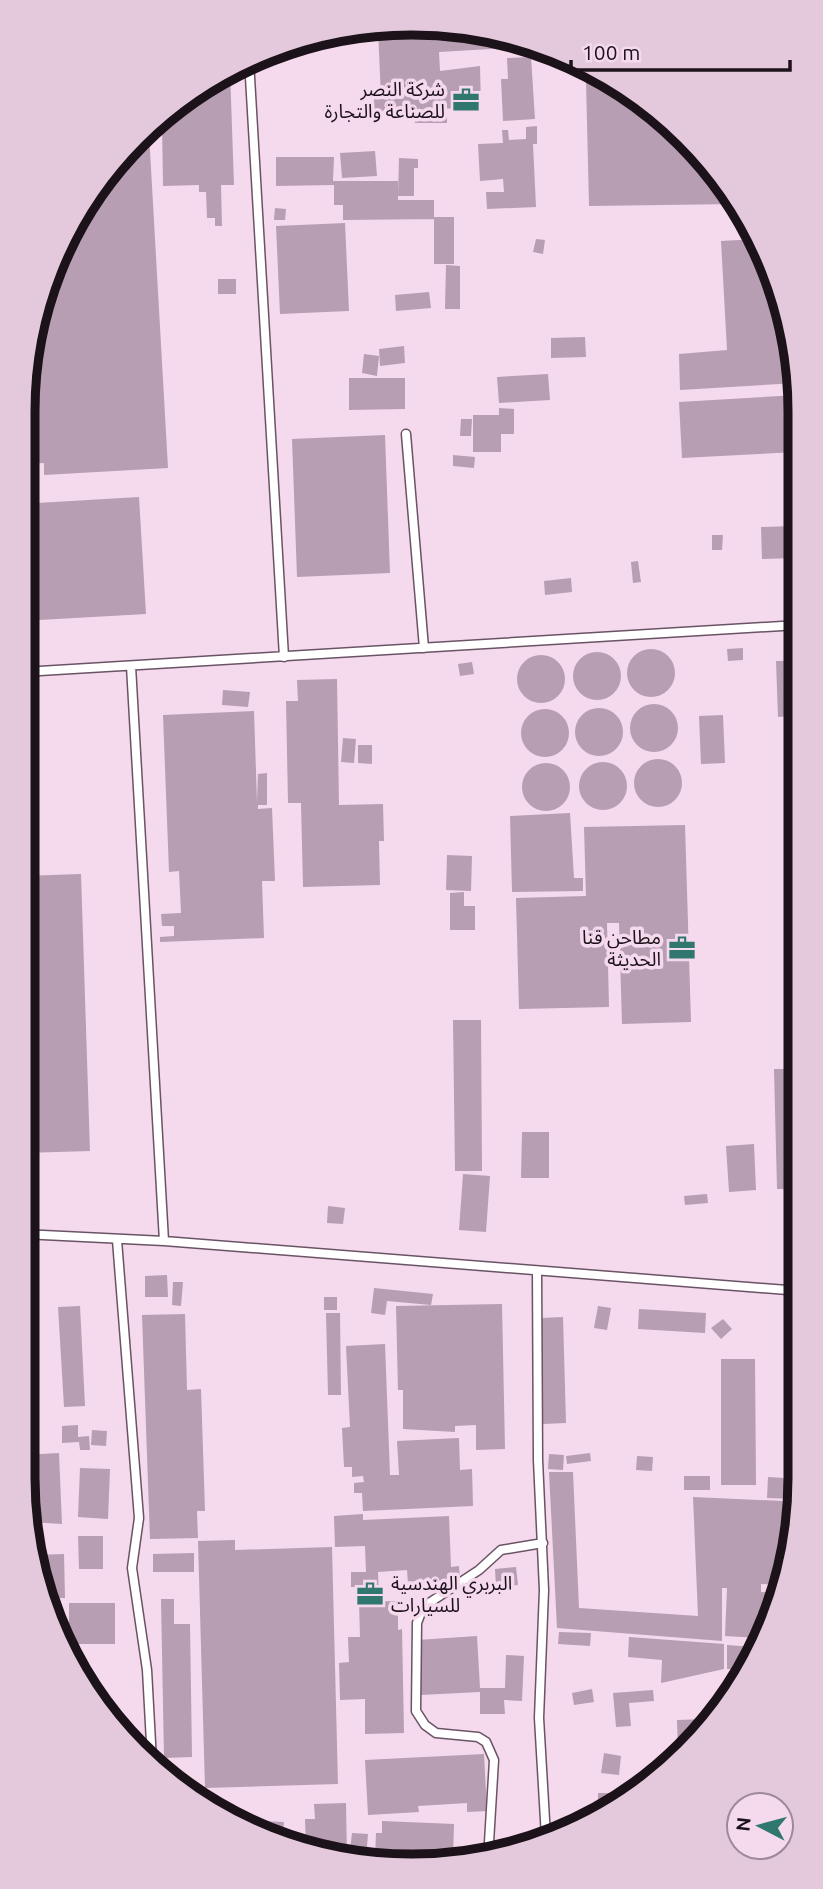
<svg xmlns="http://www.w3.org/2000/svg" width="823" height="1889" font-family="Ubuntu,'Noto Sans Arabic',sans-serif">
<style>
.building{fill:#b89eb2}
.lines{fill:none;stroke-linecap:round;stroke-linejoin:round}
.service-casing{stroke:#6a5364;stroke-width:11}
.service{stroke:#fff;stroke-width:8}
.labels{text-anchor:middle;stroke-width:7;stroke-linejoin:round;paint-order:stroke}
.poi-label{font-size:19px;fill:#1c121a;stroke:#f5d9ed;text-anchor:end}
.rim{fill:none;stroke:#1c121a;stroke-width:9}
</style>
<rect width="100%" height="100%" fill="#f5d9ed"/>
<path class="building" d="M401 25 508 40V48L439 52 440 71 480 66 481 107 374 112V98H381L378 29 401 28Z
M531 43 537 44 556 53 532 54Z
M531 57 535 119 503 121 501 79H508L507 58Z
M230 70 234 185H221L222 226H215V218H207L206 192H199V185L163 186 162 123Z
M586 80H610L628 88 720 175 736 204 589 206Z
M447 114V123H415L414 115Z
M537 126V144H533L536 207 487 209 486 192H504L503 179 480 181 478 144 503 143 502 130H508L509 140 526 139V127Z
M149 133 168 468 44 475V463L23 464V411L44 286 119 155Z
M375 151 377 176 342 178 340 153Z
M276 157H334L333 181H398V200H434V219L343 220V205H334V185L276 186Z
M399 158 418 159V168H414V196H398Z
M275 208 286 209 285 220H274Z
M434 217H454V264H434Z
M345 223 349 311 280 314 276 226Z
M536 239 545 240 543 254 533 252Z
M757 239 770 262 797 360V383L680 390 679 354 727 350 721 241Z
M446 265 460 266V309H445Z
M218 279H236V294H218Z
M429 292 431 308 396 311 395 295Z
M585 337 586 357 551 358V338Z
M404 346 405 363 380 366 379 349Z
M364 354 379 356 377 376 362 373Z
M548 374 550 400 499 403 497 377Z
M349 378H405V409L349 410Z
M797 395V452L682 458 679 402Z
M499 408 514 409V434H501V452H473V415H499Z
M461 419H472L471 436H460Z
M385 435 390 573 297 577 292 439Z
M453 455 475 457 474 468 453 466Z
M37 495V503L139 497 146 614 39 620 38 602 23 603V496Z
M797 526V558L762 559 761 527Z
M712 535H723L722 550H712Z
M638 561 641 582 633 583 631 562Z
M571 578 572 592 545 595 544 581Z
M743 648V660L728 661 727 649Z
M627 673a24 24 0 1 1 48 0a24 24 0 1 1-48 0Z
M573 676a24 24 0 1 1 48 0a24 24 0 1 1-48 0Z
M517 679a24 24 0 1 1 48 0a24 24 0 1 1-48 0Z
M776 661H798V725H790V716L778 717Z
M472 662 474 674 460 676 458 664Z
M337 679 339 805 383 804 384 841H379L380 885 303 887 301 803H288L286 701H298L297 680Z
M223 690 250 692 248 707 222 705Z
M630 728a24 24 0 1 1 48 0a24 24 0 1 1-48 0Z
M575 732a24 24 0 1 1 48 0a24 24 0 1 1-48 0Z
M521 733a24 24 0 1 1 48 0a24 24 0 1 1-48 0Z
M254 711 257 802 258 774 267 773V805H258V809L272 808 275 881H262L264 938 160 942V937L174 936V926H162L161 914 181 913 179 871 169 872 163 715Z
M723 715 725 763 701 764 699 716Z
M343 738 356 739 354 763 341 762Z
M358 745H372V764L358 763Z
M634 783a24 24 0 1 1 48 0a24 24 0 1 1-48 0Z
M579 786a24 24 0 1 1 48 0a24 24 0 1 1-48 0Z
M522 787a24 24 0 1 1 48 0a24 24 0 1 1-48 0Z
M570 813 574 878H583V891L512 892 510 816Z
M685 825 691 1022 622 1024 619 923H607L609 1007 519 1009 516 898 586 896 584 827Z
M447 855 472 856 471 891 446 890Z
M81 874 90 1151 23 1153V876Z
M464 892V906H475V930H450V893Z
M453 1020H481L482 1171H455Z
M774 1069H799V1189H777Z
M522 1132H549V1178H521Z
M754 1144 756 1190 729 1192 726 1146Z
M463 1174 490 1176 486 1232 459 1230Z
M707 1194 708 1203 685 1205 684 1196Z
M328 1206 345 1208 343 1224 327 1223Z
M167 1275 168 1297H145V1276Z
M173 1282H183L181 1306 172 1305Z
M374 1288 433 1294 431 1305 387 1301 385 1315 371 1313Z
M324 1297H337V1310H324Z
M502 1304 505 1449 476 1450V1425L455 1426V1432L403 1429V1390H398L396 1306Z
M80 1306 85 1406 64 1407 58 1307Z
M598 1306 611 1308 607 1330 594 1328Z
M639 1309 706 1313 705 1333 638 1329Z
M326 1313H340L341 1395H328Z
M185 1314 187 1390 201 1389 205 1511H197L198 1538 150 1539 142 1315Z
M563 1317 566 1423 543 1424 540 1318Z
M723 1319 732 1329 721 1339 711 1328Z
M800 1332V1355L794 1356 793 1333Z
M385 1344 390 1475H399L397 1441 459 1438 460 1470 472 1469 473 1506 363 1511 362 1493H354V1483L364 1482 363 1476 352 1477V1467H344L342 1428 350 1427 346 1346Z
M721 1359H755L756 1485H721Z
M78 1425V1437L89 1436 90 1450H80L79 1442 62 1443V1426Z
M92 1430 107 1431 106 1446 91 1445Z
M59 1453 62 1524 30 1522 23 1478V1455Z
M590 1453 591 1461 567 1464 566 1456Z
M549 1454 564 1455 563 1470 548 1469Z
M637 1456 653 1457 652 1471 636 1470Z
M80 1468 110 1469 108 1519 78 1517Z
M549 1472H573L579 1608 698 1616 693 1497 783 1501 786 1561 782 1585 761 1584V1592L781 1593 779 1603 759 1638 725 1636 727 1588H722V1641L557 1628Z
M684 1476H710V1490H684Z
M768 1477 800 1479 797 1499 767 1498Z
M363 1514V1520L449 1516 451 1567 459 1566 460 1582 408 1584 407 1570 378 1572 379 1598H361L360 1587H351V1572H366L365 1546 335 1547 334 1516Z
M78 1536H103V1569H79Z
M235 1540V1550L332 1547 338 1784 205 1788 198 1541Z
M194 1553V1572H153V1554Z
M64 1554 65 1598H43L36 1555Z
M516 1567 518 1585 496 1587 495 1569Z
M161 1599H174V1624H190L192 1757 164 1758Z
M398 1601V1630L402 1629 404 1733 365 1734V1699L340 1700 339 1663 349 1662 348 1637H360L359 1602Z
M69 1603H115V1644H69Z
M559 1632 591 1633 590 1646 558 1644Z
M477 1636 480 1688H505L506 1655 524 1656 522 1701 504 1700 505 1714H480V1692L420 1695 417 1640Z
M629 1637 724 1644V1669L661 1683 662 1660 628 1657Z
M727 1645 754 1647 741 1669H727Z
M592 1689 594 1702 574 1705 572 1693Z
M653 1690 654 1701 629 1703 631 1726 616 1727 613 1693Z
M706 1719 704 1734 678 1755 677 1720Z
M604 1753 621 1756 619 1775 601 1773Z
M484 1754 487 1811 467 1812V1803L418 1806 419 1812 368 1815 365 1760Z
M598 1793H632L598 1817Z
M346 1803 347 1859H336L306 1848 305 1819H315L314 1804Z
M261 1821 284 1822 283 1833H274L273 1835 261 1831Z
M382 1821 454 1824 453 1859H375L376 1833H382Z
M352 1833 368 1834 366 1859H356L357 1851 350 1850Z"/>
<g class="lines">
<defs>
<path id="service" d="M249 60 284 657
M406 434 424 648
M131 666 164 1241
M23 672 798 625
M23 1234 164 1241 800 1291
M117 1240 139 1518 132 1568 147 1670 152 1761
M537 1271 538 1460 544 1590 539 1718 546 1837
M488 1859 494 1760 486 1742 478 1737 436 1733 425 1725 416 1711 417 1623 423 1607 479 1570 501 1550 543 1543"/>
</defs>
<use href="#service" class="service-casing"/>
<use href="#service" class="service"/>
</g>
<defs>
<symbol id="office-bare" viewBox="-9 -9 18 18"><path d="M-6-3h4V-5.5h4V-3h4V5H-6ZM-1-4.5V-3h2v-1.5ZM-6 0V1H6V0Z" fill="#30776f" stroke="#f5d9ed" stroke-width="2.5" paint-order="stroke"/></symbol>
</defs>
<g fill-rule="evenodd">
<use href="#office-bare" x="447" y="81" width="38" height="38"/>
<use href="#office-bare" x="663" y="929" width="38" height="38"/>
<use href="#office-bare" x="351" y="1575" width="38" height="38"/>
</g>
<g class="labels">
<g class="poi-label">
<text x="445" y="96">شركة النصر<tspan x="445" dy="22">للصناعة والتجارة</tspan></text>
<text x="661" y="944">مطاحن قنا<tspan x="661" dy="22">الحديثة</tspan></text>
<text x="391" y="1590" text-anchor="start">البربري الهندسية<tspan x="391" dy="22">للسيارات</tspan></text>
</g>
</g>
<path d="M0 0H823V1889H0ZM411 35H412A376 376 0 0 1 788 411V1478A376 376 0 0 1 412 1854H411A376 376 0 0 1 35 1478V411A376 376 0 0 1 411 35Z" fill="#e4c9dc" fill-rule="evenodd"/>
<path class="rim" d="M411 35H412A376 376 0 0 1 788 411V1478A376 376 0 0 1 412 1854H411A376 376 0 0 1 35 1478V411A376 376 0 0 1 411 35Z"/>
<g transform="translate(760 1826) rotate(276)"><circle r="33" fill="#f5d9ed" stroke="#9e8999" stroke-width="2"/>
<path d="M0-5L12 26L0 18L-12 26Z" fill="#30776f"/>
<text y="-10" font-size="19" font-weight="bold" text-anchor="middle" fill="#1c121a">N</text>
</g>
<path d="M571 60v10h219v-10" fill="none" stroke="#1c121a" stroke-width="3.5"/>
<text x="582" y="60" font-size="21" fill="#1c121a" stroke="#f5d9ed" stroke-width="5" paint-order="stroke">100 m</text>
</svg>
